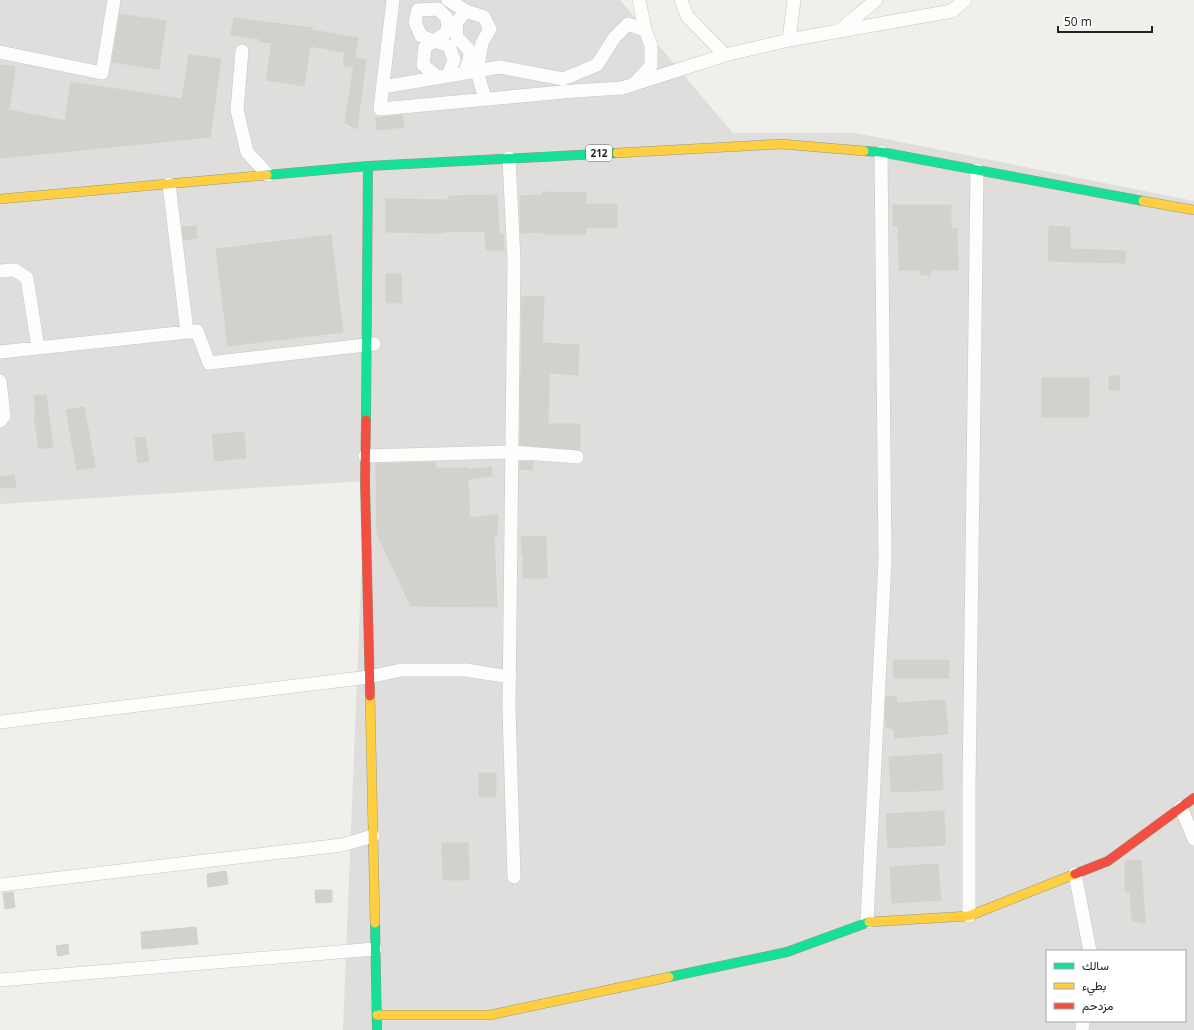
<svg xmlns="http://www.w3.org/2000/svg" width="1194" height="1030" font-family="'Open Sans',Vazirmatn,sans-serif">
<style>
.residential{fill:#dfdedc;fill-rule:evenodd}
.building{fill:#d2d1ce;stroke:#d3d1cc}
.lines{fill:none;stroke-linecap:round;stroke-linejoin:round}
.street-casing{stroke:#c7c7c5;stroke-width:14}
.fast-casing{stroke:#949a82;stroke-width:10}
.slow-casing{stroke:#949a82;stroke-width:10}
.jam-casing{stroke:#949a82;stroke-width:10}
.street{stroke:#fdfdfc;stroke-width:13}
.fast{stroke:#16e098;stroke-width:9}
.slow{stroke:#ffcf43;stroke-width:9}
.jam{stroke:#f24e42;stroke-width:9}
.labels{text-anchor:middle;stroke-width:3;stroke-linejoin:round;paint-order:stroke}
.shield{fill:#fff;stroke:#646464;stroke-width:1}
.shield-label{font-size:10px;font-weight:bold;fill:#222}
</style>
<rect width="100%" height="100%" fill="#efefeb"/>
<path class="residential" d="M0 0H620L733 133H856L1194 201V1030H343L365 481 0 504ZM1047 951H1185V1021H1047Z"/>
<path class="building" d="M120 14 166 21 159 69 112 62Z
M234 18 312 28V30L358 38 353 67 343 65 345 52 310 46 304 86 266 80 272 43 260 42V39L231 35Z
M189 55 221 59 210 137 0 158V65L15 67 9 110 65 121 71 82 182 99Z
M355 58 366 60 357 129 345 123Z
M402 115 404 127 377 130 376 118Z
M543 192 586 193V204H617V228L586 227V234H543V232L521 233 520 196 543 195Z
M497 195 499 234H503L504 250H486L485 231 442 232V233L386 232V199L448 200V196Z
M893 205H951V229H957L958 270H932L930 275H921L919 270H899L898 226H893Z
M196 226 197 238 184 240 182 227Z
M1049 226 1070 227V249L1126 251 1125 263 1048 261Z
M331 235 343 332 228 346 216 249Z
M386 274H401L402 303H386Z
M522 296 544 297 542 343 579 345 578 375 549 373 548 424H580V450L520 445Z
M1109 376H1120L1119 390H1109Z
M1042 378H1089V417H1042Z
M46 395 53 447 39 449 34 417H36L34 396Z
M84 407 95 467 77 470 66 410Z
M244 432 246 458 215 461 212 435Z
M145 437 149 461 138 463 135 438Z
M520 461 533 462 532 470 520 469Z
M436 462V468H468V470L491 467 492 476 468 479 470 518 498 514 497 535 494 536 497 607 411 606 377 534 376 464Z
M14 475 16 487 0 488V477Z
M546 536 547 578H523V555H522L521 537Z
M893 660H949V678H894Z
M896 696 897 703 945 700 948 734 895 738 894 729 886 727 885 713 886 697Z
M942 754 943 790 891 792 889 757Z
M479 773H496V797H479Z
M944 811 945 845 888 848 886 814Z
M442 843H468L469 880H443Z
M1141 860 1145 923 1132 920 1130 893 1125 892V862L1127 861Z
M938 864 941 900 892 903 890 867Z
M226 871 228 884 208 887 207 874Z
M315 890H332V902L316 903Z
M13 892 15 907 5 909 3 893Z
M196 927 198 944 142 949 141 932Z
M68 944 69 954 58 956 56 946Z"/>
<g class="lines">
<defs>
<path id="street" d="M393 0 380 109 574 91 622 88 725 55 789 40 952 11 965 0
M448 0 466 11 484 17 490 29 482 43 477 71 485 99
M639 0 645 30
M681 0 687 16 725 55
M839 31 876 0
M789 40 794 0
M242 51 237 110 247 152 268 175
M0 52 102 73 114 0
M464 73 469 61 470 51 457 37 456 23 466 11
M438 77 423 65 425 47 435 41 448 31 447 18 438 9 418 10 415 22 421 36 449 46 454 60 448 76
M383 87 500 67 563 79 597 65 614 38 628 24 645 30 651 45V66L635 83
M509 158 514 260 509 708 514 877
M169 184 187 332
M0 271 15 270 27 278 38 348
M0 352 197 331 209 363 374 344
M0 381 4 416 0 421
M365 456 512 452 577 457
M0 722 369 677 401 670H466L510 677
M1181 807 1194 839
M1075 874 1090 951
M0 885 342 845 373 836
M969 916V787L977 170
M867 922 885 561 881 152
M0 980 375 949
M1082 1030 1083 1021"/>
<path id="fast" d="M864 151 881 152 1143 201
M267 175 368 166 617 153
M366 420 368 166
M375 923 377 1030
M669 977 787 952 869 922"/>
<path id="slow" d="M617 153 781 144 864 151
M0 199 267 175
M1143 201 1194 210
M370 696 375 923
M869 922 969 916 1075 874
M377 1015H490L669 977"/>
<path id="jam" d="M366 420 365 481 370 696
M1075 874 1108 861 1194 798"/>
</defs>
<use href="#street" class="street-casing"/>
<use href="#fast" class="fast-casing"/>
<use href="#slow" class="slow-casing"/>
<use href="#jam" class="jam-casing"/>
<use href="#street" class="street"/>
<use href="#fast" class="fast"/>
<use href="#slow" class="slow"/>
<use href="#jam" class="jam"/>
</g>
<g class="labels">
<rect class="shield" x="586" y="145" width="26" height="16" rx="3"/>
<g class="shield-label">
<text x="599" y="157">212</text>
</g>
</g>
<rect x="1046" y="950" width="140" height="72" fill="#ffffff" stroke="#a7a7a7"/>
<rect x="1054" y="963" width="20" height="6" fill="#16e098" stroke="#a7a7a7"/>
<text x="1082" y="970" font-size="12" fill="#222222">سالك</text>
<rect x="1054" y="983" width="20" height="6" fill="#ffcf43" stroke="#a7a7a7"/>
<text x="1082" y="990" font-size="12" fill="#222222">بطيء</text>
<rect x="1054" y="1003" width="20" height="6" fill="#f24e42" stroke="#a7a7a7"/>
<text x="1082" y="1010" font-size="12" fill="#222222">مزدحم</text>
<path d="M1058 26v6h94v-6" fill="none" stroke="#222222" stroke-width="2"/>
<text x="1064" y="26" font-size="12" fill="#222222" stroke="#ffffff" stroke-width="3" paint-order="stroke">50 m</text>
</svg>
